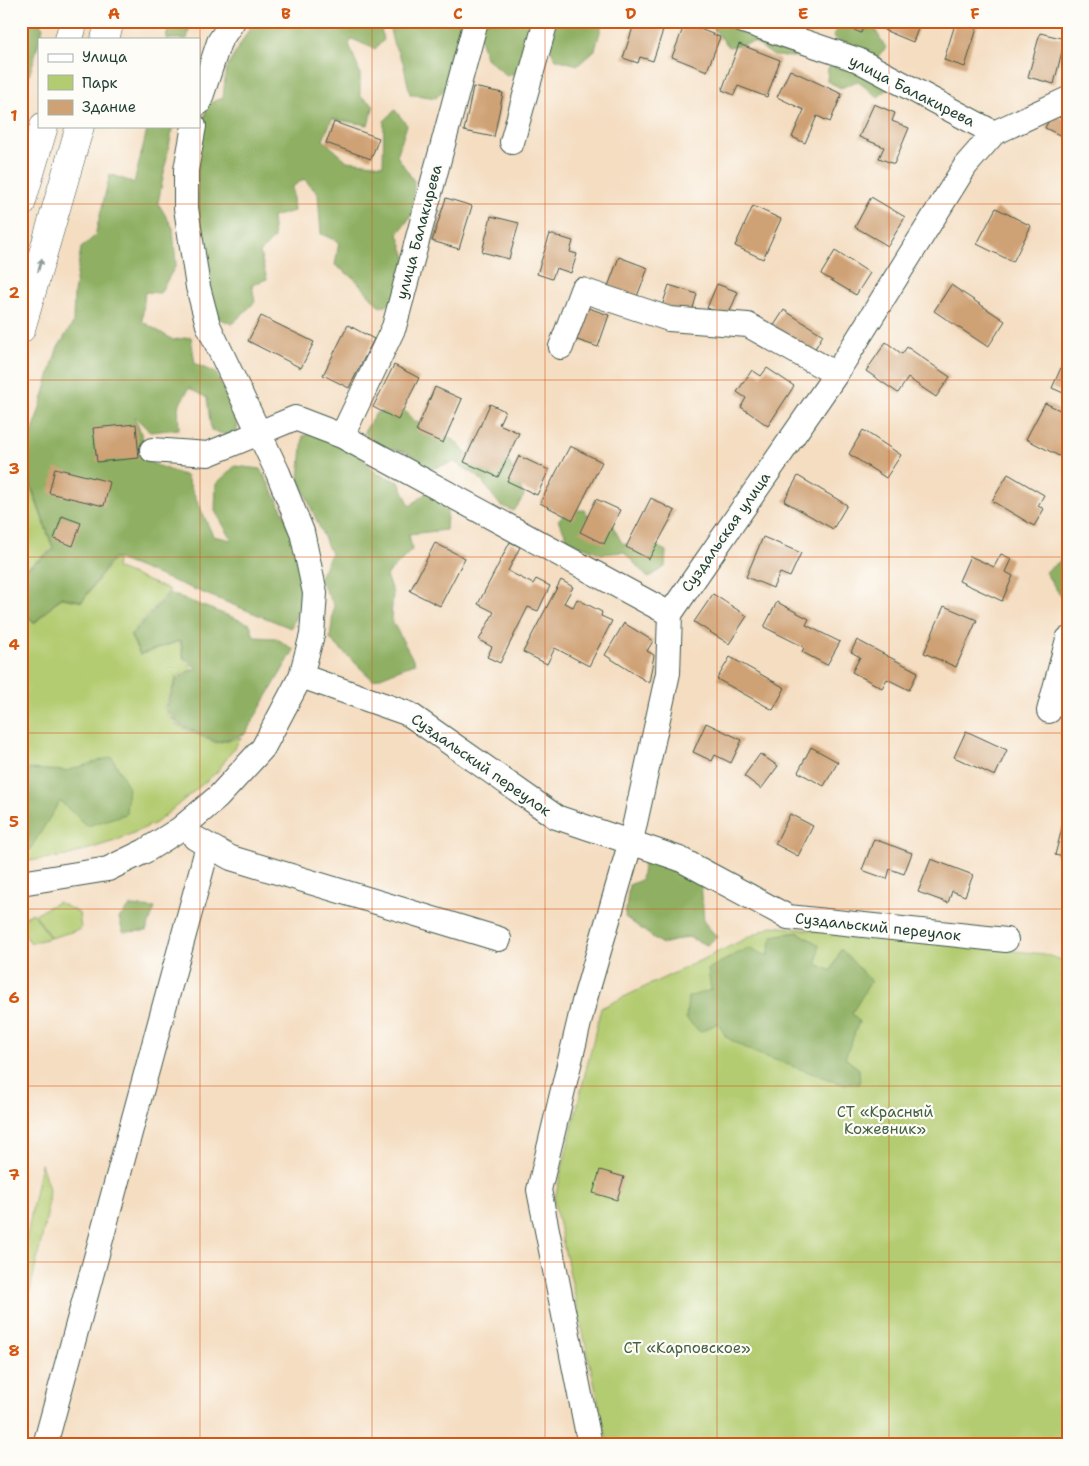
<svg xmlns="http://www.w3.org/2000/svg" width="1089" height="1466" font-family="'Shantell Sans',sans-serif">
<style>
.green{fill:#b4cc71;stroke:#6a8452}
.forest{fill:#8fb063;stroke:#57764c}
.building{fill:#cfa276}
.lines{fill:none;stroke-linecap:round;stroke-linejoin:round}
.minor-casing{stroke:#3f5549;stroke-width:26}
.major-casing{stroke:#3f5549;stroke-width:29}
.minor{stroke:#fff;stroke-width:24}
.major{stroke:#fff;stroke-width:28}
.oneway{fill:#8f9e9a}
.grid{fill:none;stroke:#d45610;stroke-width:1;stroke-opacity:0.55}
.labels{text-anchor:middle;stroke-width:4.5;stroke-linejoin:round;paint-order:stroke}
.street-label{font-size:15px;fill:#1f3d34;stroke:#fdfcf7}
.park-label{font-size:15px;fill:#446143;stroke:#fdfcf7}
.neatline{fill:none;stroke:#d45610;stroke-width:2}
.grid-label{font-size:16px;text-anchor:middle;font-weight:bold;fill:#d45610}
</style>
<rect width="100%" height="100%" fill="#fdfcf7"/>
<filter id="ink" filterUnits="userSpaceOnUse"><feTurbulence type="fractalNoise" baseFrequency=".02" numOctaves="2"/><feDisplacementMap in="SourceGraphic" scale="10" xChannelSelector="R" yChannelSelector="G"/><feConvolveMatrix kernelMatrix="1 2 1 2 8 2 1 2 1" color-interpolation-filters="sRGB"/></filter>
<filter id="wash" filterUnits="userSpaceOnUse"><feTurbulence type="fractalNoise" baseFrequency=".0096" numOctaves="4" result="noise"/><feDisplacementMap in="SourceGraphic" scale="20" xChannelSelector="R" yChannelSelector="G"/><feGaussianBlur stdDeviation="1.12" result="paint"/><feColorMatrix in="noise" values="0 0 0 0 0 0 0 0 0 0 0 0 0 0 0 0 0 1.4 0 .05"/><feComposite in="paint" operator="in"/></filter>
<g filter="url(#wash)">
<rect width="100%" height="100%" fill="#f4ddc1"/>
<path class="green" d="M24 450 27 451 30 485 53 549 25 569 21 577V460Z
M114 558 117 560 116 568 170 590 130 635 140 655 180 641 183 657 193 669 177 677 164 708 176 725 216 743 242 737 217 772 156 823 115 841 66 856 21 862V608L34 624 61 598 82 602Z
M58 902 79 913 81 929 51 938 35 914Z
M33 913 50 938 31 943 21 931V919Z
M772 926 1044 954 1068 962V1445H608L554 1202 601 1008Z
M41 1163 49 1189 47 1215 21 1332V1267Z"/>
<path class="forest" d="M21 21H39L43 28 21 104Z
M169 21H191L187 39H166Z
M254 21H603L595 50 578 65 556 59 548 45 526 69 507 76 486 58 479 35 466 33 445 65 453 80 436 98 410 94 403 62 393 43 389 25 379 22 384 40 375 49 352 39 349 44 360 73V96L374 105 368 125 332 119 323 140 347 161 383 165 384 121 395 110 407 125 397 156 414 181 413 213 398 234 409 266 397 301 380 307 355 279 335 265 339 242 321 234 318 194 304 179 292 187 294 211 272 217 274 238 260 253 267 279 252 285 255 302 232 324 214 316C209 280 200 243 198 206 195 173 201 136 207 104L223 98 226 69Z
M694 21H749L762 40 792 41 795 57 774 56 754 42 729 47 712 27Z
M840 21H870L886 48 878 56 893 85 878 97 857 81 841 88 827 81 828 68 853 56 833 36Z
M148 126H173L158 203 173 228 176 265 160 293 145 292 142 321 173 340 191 337 195 364 216 373 238 420 236 438 211 430 207 398 189 388 178 407 179 429 150 432 134 416 153 464 186 476 213 536 232 540 215 511 216 484 235 466 261 469C279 504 309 554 303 595 301 606 295 618 291 628L113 557 82 601 61 597 34 623 21 607V579L25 570 54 550 31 485 28 448 57 349 73 323 74 293 81 248 95 236 110 174 134 183Z
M405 411 413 420 454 440 474 462 491 457 509 462 524 496 514 511 500 505 478 476 454 462 424 471 409 453 376 445 364 432 376 413Z
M330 426 378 474 399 482 410 506 431 489 448 500 446 530 409 534 412 550 386 576 393 593 391 619 415 663 373 680 330 639 334 605 319 579 331 554 299 479 303 436Z
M584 510 594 527 610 521 622 543 637 548 650 543 666 551 665 567 648 578 624 552 602 554 569 541 558 520 569 511Z
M1063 559 1068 561V597L1060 595 1045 572Z
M169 593 250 624 254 637 276 638 294 650 245 734 217 742 178 724 166 708 177 679 196 668 184 657 181 640 140 654 131 636Z
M112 757 128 786 126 814 87 826 60 801 29 851 21 850V798L29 769 66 771Z
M644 861 681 866 701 882 704 922 717 937 707 945 688 937 662 944 625 917 629 885 641 880Z
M130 906 155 908 146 931 123 932 119 918Z
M798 932 819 945 817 964 831 971 841 949 871 981 852 1013 859 1022 845 1058 859 1069 860 1084H842L753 1052 726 1037 718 1023 700 1032 686 1019 688 997 711 990 708 969 748 948 768 956 772 936Z"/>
<g id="blocks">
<path class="building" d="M635 21H666L653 61 640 57 638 63 623 58Z
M834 21H866L861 33Z
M888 21H921L913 42 884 30Z
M956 21 978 25 965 67 944 60Z
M685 23 720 37 707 71 672 57Z
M1040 33 1065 39 1054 84 1028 77Z
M739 44 780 60 767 97 738 86 734 95 722 90Z
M790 70 842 94 830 122 817 116 805 143 792 137 804 110 777 97Z
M473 87 503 93 494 137 464 131Z
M874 104 895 113 892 121 909 128 894 164 879 158 884 147 859 137Z
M1052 114 1068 121V139L1045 128Z
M334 122 379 138 371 159 326 143Z
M871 197 905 217 888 246 855 227Z
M446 198 472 206 459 249 432 241Z
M753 206 781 219 763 259 735 246Z
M996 208 1031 226 1013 262 977 244Z
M491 216 519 223 509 259 482 252Z
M550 234 573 241 570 252 577 254 571 273 556 268 552 279 537 274Z
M835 251 870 273 856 295 821 274Z
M619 257 648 268 636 299 607 289Z
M717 284 738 292 728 316 707 308Z
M669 285 697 294 691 315 662 306Z
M951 285 1005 321 988 347 934 311Z
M582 306 609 315 598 347 571 338Z
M784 310 823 335 813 352 773 327Z
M261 316 314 342 301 368 248 341Z
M348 325 374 339 349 388 323 375Z
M886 342 902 354 907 347 950 377 936 397 908 378 898 393 866 371Z
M1068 352V395L1052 388Z
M394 365 419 378 398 420 373 407Z
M767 368 794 386 768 426 741 407 746 398 737 392 752 370 761 376Z
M435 387 462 399 443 443 416 431Z
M1045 403 1066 413 1061 423 1068 427V439L1059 456 1026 439Z
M490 404 505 411 499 424 519 433 498 477 464 462Z
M136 424 139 458 97 462 93 428Z
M863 430 901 455 886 478 849 454Z
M570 446 602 462 573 520 540 503Z
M519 456 549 470 537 495 507 481Z
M55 468 110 482 104 506 49 493Z
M1008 474 1044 495 1038 506 1044 509 1034 526 992 501Z
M798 476 847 505 833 529 784 501Z
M651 498 675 511 649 559 626 547Z
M596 499 620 510 604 544 580 532Z
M62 516 81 523 73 546 54 539Z
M763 537 801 553 790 577 780 573 773 588 746 577Z
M510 542 520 547 508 571 533 584 536 579 550 586 538 611 528 607 500 663 487 657 492 647 479 640 494 612 478 604Z
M435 543 465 558 440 606 410 591Z
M1001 554 1012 559 1006 572 1013 576 1002 601 959 581 970 556 994 567Z
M561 580 573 587 564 603 573 607 577 599 602 612 601 616 612 621 589 666 555 648 547 664 523 652Z
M713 594 747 616 729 644 694 622Z
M777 602 809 619 806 625 840 642 827 665 802 652 804 647 764 627Z
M944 606 977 620 956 667 924 653Z
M624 623 653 641 647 651 654 655 649 683 605 655Z
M857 640 918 672 909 690 887 679 882 688 852 672 860 657 851 652Z
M730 657 785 688 773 710 717 679Z
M706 723 742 740 731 763 715 755 712 761 693 752Z
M966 731 1007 750 995 776 954 757Z
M811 747 838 762 824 786 798 772Z
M760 754 778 766 761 789 744 776Z
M1067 809H1068V858L1055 855Z
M790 814 813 826 798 856 775 844Z
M874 839 912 853 904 874 890 869 887 879 862 870Z
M931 859 973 875 965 896 952 891 948 903 918 892Z
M600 1170 624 1177 617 1200 593 1193Z"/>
</g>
</g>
<g filter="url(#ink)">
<use href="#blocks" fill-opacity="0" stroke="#3f5549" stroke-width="1"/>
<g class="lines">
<defs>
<path id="minor" d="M743 21 858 60 994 133
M199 103 219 42 233 21
M512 142 546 21
M561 347 582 290 669 319 748 325 836 374
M342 436 394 327 476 21
M152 450 208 454 295 418 342 436 670 614
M670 614 836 374 966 165 994 133 1068 99
M301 676 409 714 556 817 680 859 788 917 1006 940
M1049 711 1068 639
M195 838 231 858 499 939
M21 883 108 869 145 851 180 829 218 797 263 748 301 676 312 635 315 593 302 532 278 473 208 325 198 287 186 208V170L194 126
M45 1445 208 846
M590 1445 539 1190 584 1002 631 841 668 673 670 614"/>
<path id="major" d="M69 39 74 21
M105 39 110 21
M21 204 44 126
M21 329 80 126"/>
</defs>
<use href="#minor" class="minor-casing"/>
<use href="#major" class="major-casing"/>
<use href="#minor" class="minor"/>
<use href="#major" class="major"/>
</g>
<defs><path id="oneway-solid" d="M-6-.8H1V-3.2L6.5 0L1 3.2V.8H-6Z" transform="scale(1.25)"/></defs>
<use class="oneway" href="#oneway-solid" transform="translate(40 265) rotate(-74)"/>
</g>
<path class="grid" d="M200 21V1445M372 21V1445M545 21V1445M717 21V1445M889 21V1445M21 204H1068M21 380H1068M21 557H1068M21 733H1068M21 909H1068M21 1086H1068M21 1262H1068"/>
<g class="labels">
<g class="street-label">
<text transform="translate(912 91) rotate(27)" y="5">улица Балакирева</text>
<text transform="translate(419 232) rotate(-75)" y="5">улица Балакирева</text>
<text transform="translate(726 532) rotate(-55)" y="5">Суздальская улица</text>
<text transform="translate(481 765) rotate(35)" y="5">Суздальский переулок</text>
<text transform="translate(878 927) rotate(6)" y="5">Суздальский переулок</text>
</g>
<g class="park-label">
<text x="885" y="1117">СТ «Красный<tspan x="885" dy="17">Кожевник»</tspan></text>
<text x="687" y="1353">СТ «Карповское»</text>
</g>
</g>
<rect width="1089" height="1466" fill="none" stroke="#fdfcf7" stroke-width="55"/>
<rect x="38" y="38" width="162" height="90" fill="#fdfcf7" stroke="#a4b0a9"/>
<rect x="48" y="54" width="25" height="8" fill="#ffffff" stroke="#a4b0a9"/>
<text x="82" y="62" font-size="15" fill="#1f3d34">Улица</text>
<rect x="48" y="75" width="25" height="15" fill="#b4cc71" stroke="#a4b0a9"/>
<text x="82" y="88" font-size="15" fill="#1f3d34">Парк</text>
<rect x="48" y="100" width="25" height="15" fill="#cfa276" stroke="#a4b0a9"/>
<text x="82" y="112" font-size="15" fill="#1f3d34">Здание</text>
<rect x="28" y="28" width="1034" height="1410" class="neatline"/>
<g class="grid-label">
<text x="114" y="19">A</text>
<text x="286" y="19">B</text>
<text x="458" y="19">C</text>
<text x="631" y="19">D</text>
<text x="803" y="19">E</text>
<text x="975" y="19">F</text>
<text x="14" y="121">1</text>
<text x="14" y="298">2</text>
<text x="14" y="474">3</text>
<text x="14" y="650">4</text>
<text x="14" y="827">5</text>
<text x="14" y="1003">6</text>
<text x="14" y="1180">7</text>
<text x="14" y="1356">8</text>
</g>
</svg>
